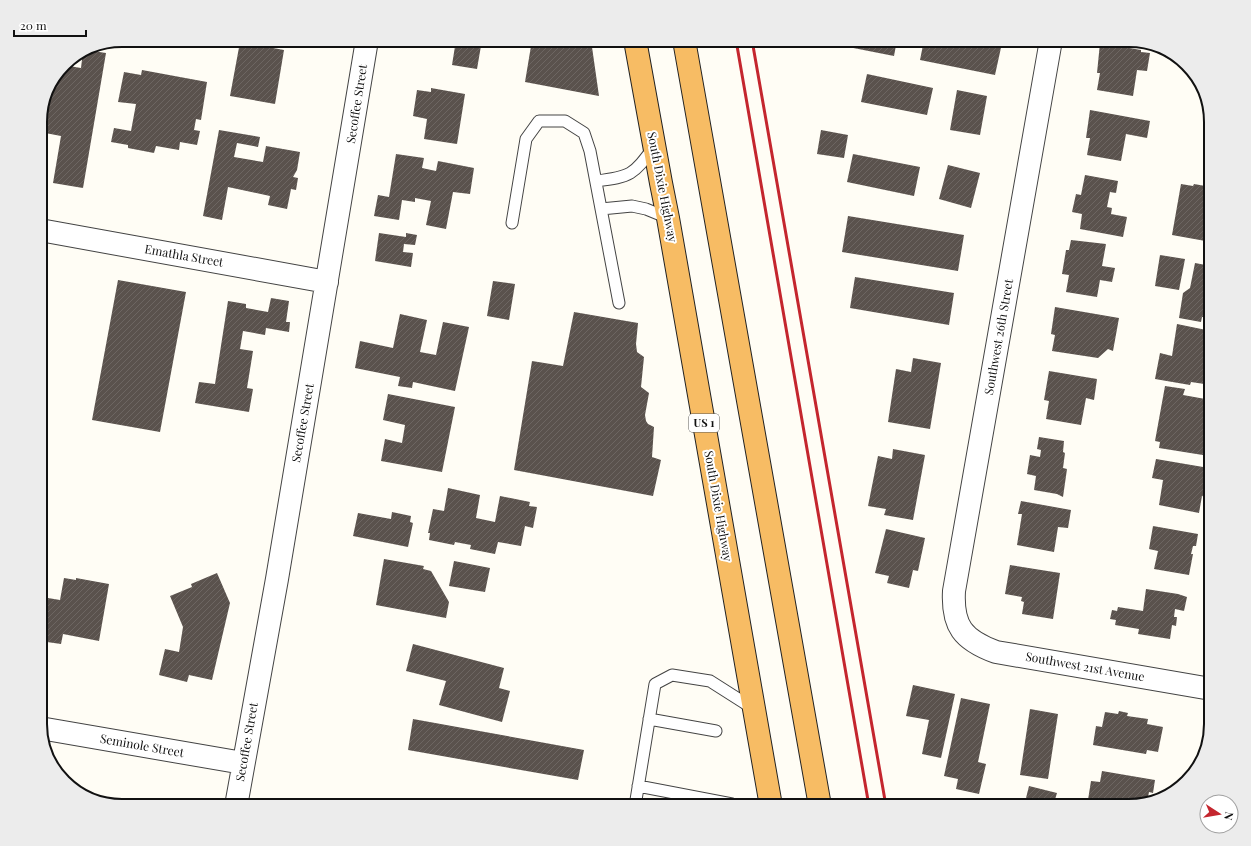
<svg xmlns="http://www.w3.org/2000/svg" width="1251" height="846" font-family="'Playfair Display',serif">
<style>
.building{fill:url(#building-hatch)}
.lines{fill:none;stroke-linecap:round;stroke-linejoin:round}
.service-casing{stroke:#444;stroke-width:13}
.minor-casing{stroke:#444;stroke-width:24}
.trunk-casing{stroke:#222;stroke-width:24}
.service{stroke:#fff;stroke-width:11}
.minor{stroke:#fff;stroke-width:22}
.trunk{stroke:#f7bc64;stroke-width:22}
.rail{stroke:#c4262e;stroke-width:3}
.labels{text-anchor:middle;stroke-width:4;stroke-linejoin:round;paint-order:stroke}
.shield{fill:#fff;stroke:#585858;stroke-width:1}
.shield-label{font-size:11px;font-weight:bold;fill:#111}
.street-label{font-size:12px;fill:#111;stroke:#fff}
.rim{fill:none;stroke:#111;stroke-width:2}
</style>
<defs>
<pattern id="building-hatch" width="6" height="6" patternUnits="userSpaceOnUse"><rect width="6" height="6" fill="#5a524d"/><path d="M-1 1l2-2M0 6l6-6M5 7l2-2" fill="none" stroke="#6d6662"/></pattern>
</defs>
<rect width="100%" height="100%" fill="#fffdf5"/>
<path class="building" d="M456 40H482L477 69 452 65Z
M532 40H591L599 96 525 82Z
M828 40H897L894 56 828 43Z
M924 40H989L1002 43 995 75 920 60Z
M240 42 284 50 275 104 230 96Z
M1100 43 1141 50V52L1150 53 1147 71 1137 70 1133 96 1097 90 1100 73H1097Z
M86 50 106 53 83 188 53 183 61 136 40 132V117L48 86 63 65 81 68 83 51Z
M142 70 207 82 201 120 196 119 194 130 200 131 197 145 180 142 179 150 156 146 154 153 128 148V145L111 142 114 128 131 131 136 104 118 102 124 72 141 75Z
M867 74 933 88 927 115 861 102Z
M431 88 465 94 457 144 424 139 427 119 413 116 417 90 431 92Z
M957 90 987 96 980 135 950 130Z
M1090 110 1150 121 1147 138 1126 134 1121 161 1087 155 1090 138H1086Z
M219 130 260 137 258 147 237 143 234 157 263 162 266 146 300 152 297 170 293 177 298 178 296 190 291 189 287 209 268 205 270 196 228 187 222 220 203 216Z
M821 130 848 135 844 158 817 154Z
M396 154 424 158 422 168 436 171 438 161 474 168 470 194 453 192 446 229 426 225 431 201 415 198V202L402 200 399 220 374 216 378 195 389 197Z
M853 154 920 167 914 196 847 182Z
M948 165 980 173 971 208 939 199Z
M1085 175 1118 181 1116 193 1110 192 1107 207 1112 208 1111 214 1127 217 1123 237 1080 229 1082 214 1072 212 1076 194 1081 195Z
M1181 184 1193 186 1194 184 1211 187V242L1172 235Z
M848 216 964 235 958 271 842 252Z
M379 233 406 237V233L417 235 415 245 404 244 403 252 413 253 411 267 375 261Z
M1071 240 1106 244 1102 266 1115 268 1112 282 1100 280 1097 297 1066 292 1069 275 1062 274 1066 250H1069Z
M1160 255 1185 259 1179 290 1155 286Z
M1195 263 1211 266V318L1202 317 1201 322 1179 318 1183 293 1190 288Z
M855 277 954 293 949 325 850 308Z
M118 280 186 292 160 432 92 420Z
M493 281 515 284 509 320 487 316Z
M271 298 289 301 286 322H290L289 332 266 328 265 335 243 331 240 349 253 351 247 388 253 389 249 412 195 403 199 382 215 384 228 301 246 304V308L268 312Z
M1055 307 1119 318 1113 351 1108 349 1098 358 1052 351 1055 335 1051 334Z
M574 312 638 323 636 344 637 352 644 357 641 387 649 393 645 415 646 421 648 424 654 427 652 457 661 460 653 496 514 470 532 361 563 366Z
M400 314 427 320 420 352 436 355 443 322 469 327 455 391 413 382 412 388 398 386 400 377 355 368 360 341 393 348Z
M1177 324 1211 331V385L1191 382 1190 385 1155 379 1160 353 1172 356Z
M913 358 941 363 930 429 888 422 896 369 911 372Z
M1049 371 1097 379 1094 400 1086 398 1081 425 1046 419 1049 401 1044 400Z
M1165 386 1185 389 1183 395 1211 400V442L1209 456 1159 448 1160 442 1155 441Z
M388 394 455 407 442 472 381 461 385 439 402 443 405 425 383 420Z
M1039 437 1064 441 1063 452 1065 453 1063 468 1067 469 1063 497 1057 494 1034 490 1036 476 1027 474 1030 455 1040 457 1041 450 1037 449Z
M893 449 925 455 913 520 884 515 886 509 868 506 878 456 892 459Z
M1156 459 1209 468 1205 497 1202 496 1199 513 1159 505 1163 480 1152 478Z
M448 488 480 495 476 518 495 522 500 496 530 502 529 506 537 507 533 528 525 526 521 546 498 542 495 554 470 549 471 545 455 542 454 545 429 540 430 533H428L433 509 444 511Z
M1021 501 1071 510 1068 528 1058 527 1054 552 1017 545 1022 514H1018Z
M392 512 411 516 410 522 413 523 408 547 353 536 358 513 391 519Z
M1153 526 1198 534 1196 546H1193L1191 554H1193L1189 575 1154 569 1158 551 1149 549Z
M886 529 925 538 918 571 913 570 909 588 887 583 889 576 875 573Z
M384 559 424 566 423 569 431 571 449 602 446 618 376 605Z
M454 561 490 568 485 592 449 586Z
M1010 565 1060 573 1053 619 1022 614 1024 602 1021 601 1022 597 1005 594Z
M217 573 230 603 212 680 189 675 187 682 159 675 165 649 179 652 183 627 170 596 192 587 191 584Z
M64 578 76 580V578L109 584 99 641 63 634 61 644 40 641 41 606 46 607 48 598 60 600Z
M1146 589 1178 594 1187 597 1184 611 1175 609 1174 617H1177L1176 626 1172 625 1170 639 1138 634 1139 629 1115 625 1116 620 1110 619 1112 610 1117 611 1118 607 1143 611Z
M413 644 504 668 499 688 510 691 502 722 439 705 446 681 406 671Z
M913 685 955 694 941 758 922 754 929 720 906 716Z
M961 698 990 704 978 762 986 764 979 794 956 789 958 779 944 776Z
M1030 709 1058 714 1048 779 1020 775Z
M1119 711 1128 713 1127 716 1148 719 1147 724 1163 727 1158 752 1147 750 1146 754 1093 745 1096 726 1102 727 1105 712 1118 714Z
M413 719 584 750 578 780 408 750Z
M1102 771 1155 780 1153 793 1149 792 1147 802 1129 806H1087L1091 781 1100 782Z
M1029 786 1057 793 1053 806H1037L1039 801 1026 798Z"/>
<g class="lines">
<defs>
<path id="service" d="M596 181C631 177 633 175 654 147
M601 209 632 206 646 209 668 218
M512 223 526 139 539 121H565L584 133 590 151 619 303
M649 719 716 731
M638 786 732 804
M635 806 655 684 672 675 710 681 754 709"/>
<path id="minor" d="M1051 40 954 591C952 626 963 640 996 652L1211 689
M40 230 327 282
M40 728 243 763
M236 806 277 579 367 40"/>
<path id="trunk" d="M635 40 661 183 668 218 771 806
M684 40 820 806"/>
</defs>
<use href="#service" class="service-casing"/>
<use href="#minor" class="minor-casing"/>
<use href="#trunk" class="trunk-casing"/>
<use href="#service" class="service"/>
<use href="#minor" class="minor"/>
<use href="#trunk" class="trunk"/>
<path class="rail" d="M736 40 869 806
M752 40 886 806"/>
</g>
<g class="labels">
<rect class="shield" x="689" y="414" width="30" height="18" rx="3"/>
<g class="shield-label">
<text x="704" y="427">US 1</text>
</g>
<g class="street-label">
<text transform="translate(357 104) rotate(-81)" y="4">Secoffee Street</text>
<text transform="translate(662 187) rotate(79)" y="4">South Dixie Highway</text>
<text transform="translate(184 256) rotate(10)" y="4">Emathla Street</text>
<text transform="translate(999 337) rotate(-80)" y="4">Southwest 26th Street</text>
<text transform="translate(303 423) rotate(-80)" y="4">Secoffee Street</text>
<text transform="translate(718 506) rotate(80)" y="4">South Dixie Highway</text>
<text transform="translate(1085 667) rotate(10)" y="4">Southwest 21st Avenue</text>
<text transform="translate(247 742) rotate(-80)" y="4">Secoffee Street</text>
<text transform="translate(142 746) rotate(10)" y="4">Seminole Street</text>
</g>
</g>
<path d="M0 0H1251V846H0ZM122 47H1129A75 75 0 0 1 1204 122V724A75 75 0 0 1 1129 799H122A75 75 0 0 1 47 724V122A75 75 0 0 1 122 47Z" fill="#ececec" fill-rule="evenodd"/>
<path class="rim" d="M122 47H1129A75 75 0 0 1 1204 122V724A75 75 0 0 1 1129 799H122A75 75 0 0 1 47 724V122A75 75 0 0 1 122 47Z"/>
<g transform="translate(1219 814) rotate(102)"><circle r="19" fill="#ffffff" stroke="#a0a0a0"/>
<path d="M0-3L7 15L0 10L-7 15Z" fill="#c4262e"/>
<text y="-6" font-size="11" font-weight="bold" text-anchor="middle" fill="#111111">N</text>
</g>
<path d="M14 30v6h72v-6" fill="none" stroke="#111111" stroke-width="2"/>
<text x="20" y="30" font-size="12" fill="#111111" stroke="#ffffff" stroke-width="3" paint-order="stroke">20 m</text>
</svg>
